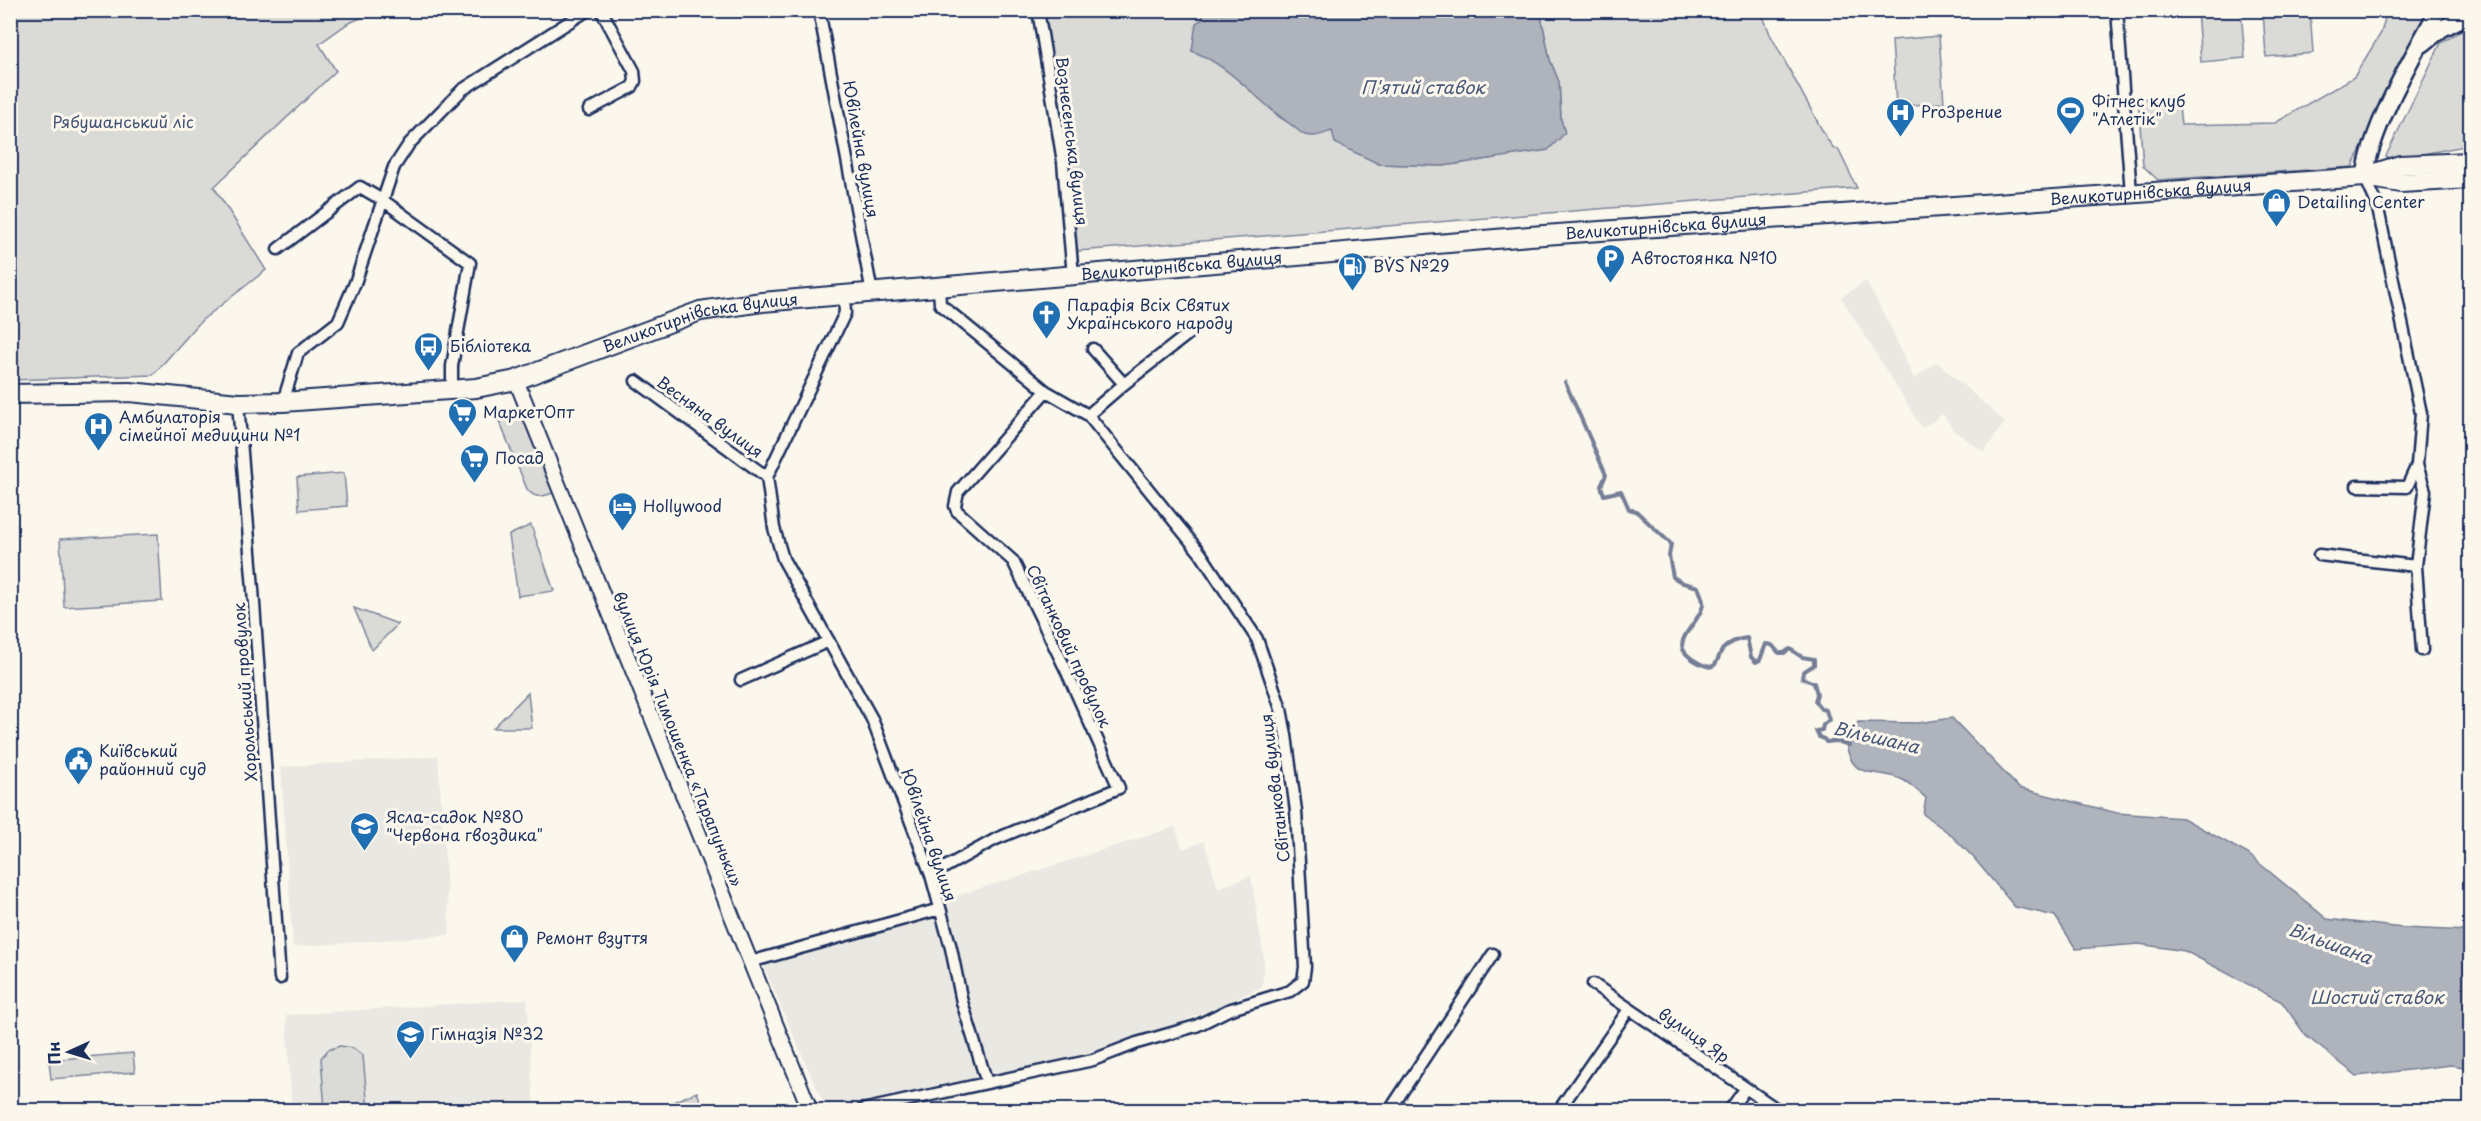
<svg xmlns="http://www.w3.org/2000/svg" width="2481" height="1121" font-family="'Playpen Sans',sans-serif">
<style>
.built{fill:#eae8e2}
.green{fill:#dadad7;stroke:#7a849a;stroke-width:1.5}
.water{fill:#afb3bb;stroke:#747e96;stroke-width:1.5}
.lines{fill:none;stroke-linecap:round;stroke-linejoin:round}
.stream{stroke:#747e96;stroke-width:4}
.minor-casing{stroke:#1b2f5e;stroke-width:15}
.tertiary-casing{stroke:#1b2f5e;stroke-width:18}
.secondary-casing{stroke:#1b2f5e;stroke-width:20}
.primary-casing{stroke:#1b2f5e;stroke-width:22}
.minor{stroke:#fbf7ec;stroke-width:10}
.tertiary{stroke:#fbf7ec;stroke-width:14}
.secondary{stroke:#fbf7ec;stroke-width:15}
.primary{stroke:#fbf7ec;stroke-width:18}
.labels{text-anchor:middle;stroke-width:6;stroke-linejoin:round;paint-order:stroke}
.poi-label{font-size:16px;fill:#1b2f5e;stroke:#fbf7ec;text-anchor:start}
.park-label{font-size:16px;fill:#415176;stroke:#fbf7ec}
.street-label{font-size:16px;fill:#1b2f5e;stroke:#fbf7ec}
.water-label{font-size:18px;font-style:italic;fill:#47577a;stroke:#fbf7ec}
</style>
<rect width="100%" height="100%" fill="#fbf7ec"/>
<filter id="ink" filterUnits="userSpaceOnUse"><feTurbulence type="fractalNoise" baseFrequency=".0167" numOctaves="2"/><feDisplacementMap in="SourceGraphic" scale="12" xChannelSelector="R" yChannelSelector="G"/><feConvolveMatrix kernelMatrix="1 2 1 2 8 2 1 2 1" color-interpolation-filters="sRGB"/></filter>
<g filter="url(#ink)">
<path class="built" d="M1866 281 1889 324 1914 379 1937 362 2005 422 1984 452 1954 431 1943 414 1922 428 1841 297Z
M438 756 450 935 293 947 281 767Z
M1175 827 1183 849 1204 841 1218 888 1251 876 1264 959 1262 987 1093 1060 862 1110H826L760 958Z
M527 999 534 1110H292L286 1015Z"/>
<path class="green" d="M10 11H376L347 24 319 44 336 71 214 187 266 270 202 320 153 375 11 380Z
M1041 11H1202L1203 19 1192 51 1208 57 1244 83 1279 117 1291 124 1332 131 1359 153 1379 164 1443 166 1548 150 1561 119 1559 82 1550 60 1540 11H1761L1770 34 1827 139 1834 149H1838L1857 188 1078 251 1076 247Z
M2197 11H2241L2245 58 2201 62Z
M2263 11H2310L2313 53 2266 57Z
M2387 11H2430L2352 167 2158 180 2143 166 2138 99 2178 96 2181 125 2275 123 2354 77 2381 33Z
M2470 25V145L2391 160 2386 156 2441 43Z
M1939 36 1944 103 1896 106 1892 40Z
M520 409 553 493C541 497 535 499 527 489L498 418Z
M344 473 347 506 299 510 297 477Z
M531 525 554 591 518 596 509 535Z
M158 534 162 601 64 607 60 539Z
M354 608 398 624 372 650Z
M528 693 532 728H493Z
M340 1046 353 1048 363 1056 368 1110H325L321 1058 328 1050Z
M133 1053 135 1072 51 1079 49 1060Z
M697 1092 704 1110H677L675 1101Z"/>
<path class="water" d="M1202 11H1540L1550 60 1559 82 1561 119 1565 133 1548 150 1443 166 1379 164 1335 143 1332 131C1322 134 1315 138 1305 135 1300 133 1295 127 1290 124 1256 100 1231 66 1192 51L1196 23 1203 19Z
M1952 718 2019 788 2117 813 2183 818 2248 854 2327 919 2403 928 2470 931V1068L2451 1065 2357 1076 2306 1036 2282 1002 2185 951 2139 944 2076 949 2055 916 2015 907 1973 857 1950 834 1923 814 1926 798C1919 792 1911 784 1903 780 1876 767 1853 783 1846 744L1858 722 1918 723Z"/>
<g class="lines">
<path class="stream" d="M1565 382 1606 475 1601 486 1604 495 1621 491 1629 509 1636 511 1671 544 1669 556 1673 577 1683 583 1698 587C1700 592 1704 600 1703 605 1698 629 1660 644 1701 664 1719 673 1716 657 1723 649 1730 642 1737 639 1747 638L1751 657 1756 662 1760 660 1766 644 1772 645 1779 653H1784L1790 649 1802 657 1814 659V665L1803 672 1802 678 1814 683 1817 694 1815 701 1821 709 1826 710 1829 720 1823 725 1822 730 1816 731 1819 737 1824 739 1826 742 1837 741 1849 745"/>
<defs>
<path id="minor" d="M819 10 872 293
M1038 10 1063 162 1073 276
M2117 10 2131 193
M589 110 632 87 635 81 634 71 601 10
M278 249 360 187 384 201 470 263 452 366V390
M844 295 845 313 767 477 774 528 783 559 872 719 931 875 951 948 962 1002 987 1083
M1093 349 1124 384
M636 381 767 477
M283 402 298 353 338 322 355 283 394 167 409 144 462 90 588 10
M238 403 253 589 280 978
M1088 415 1124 384 1192 331
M2417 465 2425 491 2416 566 2422 650
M2357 486 2407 487 2417 465 2421 413 2377 204 2365 177
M2319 555 2416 566
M741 680 829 641
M931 875 996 839 1119 788 1066 670 1013 561 957 511 955 506 958 492 1046 391
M750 962 940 909
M1593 984 1778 1110
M862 1110 1093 1060 1137 1043 1196 1026 1228 1010 1290 991 1303 981 1305 967 1296 811 1286 735 1281 709 1257 639 1201 554 1088 415 1046 391 940 304 939 288
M1390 1110 1493 954
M1559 1110 1629 1009
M1730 1110 1745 1089"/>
<path id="tertiary" d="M516 380 810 1110"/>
<path id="secondary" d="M2423 44 2443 28 2470 14
M2365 177C2370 129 2414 54 2438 10"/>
<g id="primary">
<path d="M2369 175 2400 165 2470 162"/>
<path id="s1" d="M10 394 130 392 238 403 283 402 476 388 516 380 700 311 762 302 1530 236 2365 177 2401 183 2470 179"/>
</g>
</defs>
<use href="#minor" class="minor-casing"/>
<use href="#tertiary" class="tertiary-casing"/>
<use href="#secondary" class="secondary-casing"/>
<use href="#primary" class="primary-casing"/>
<use href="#minor" class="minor"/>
<use href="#tertiary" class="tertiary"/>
<use href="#secondary" class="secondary"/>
<use href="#primary" class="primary"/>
</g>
</g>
<defs>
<symbol id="stadium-pin" viewBox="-11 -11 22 30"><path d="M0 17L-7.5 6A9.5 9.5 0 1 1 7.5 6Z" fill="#1f6fb2" stroke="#fbf7ec"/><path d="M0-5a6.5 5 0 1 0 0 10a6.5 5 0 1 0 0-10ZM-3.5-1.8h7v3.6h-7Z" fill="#fff"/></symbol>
<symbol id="hospital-pin" viewBox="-11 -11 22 30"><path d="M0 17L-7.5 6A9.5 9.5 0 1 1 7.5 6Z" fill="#1f6fb2" stroke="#fbf7ec"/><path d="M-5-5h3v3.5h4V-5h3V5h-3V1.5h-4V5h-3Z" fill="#fff"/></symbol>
<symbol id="shop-pin" viewBox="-11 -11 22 30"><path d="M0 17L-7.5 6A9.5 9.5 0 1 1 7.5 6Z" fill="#1f6fb2" stroke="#fbf7ec"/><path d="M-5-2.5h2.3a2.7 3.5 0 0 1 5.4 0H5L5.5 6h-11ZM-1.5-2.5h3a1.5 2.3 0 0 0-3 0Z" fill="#fff"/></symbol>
<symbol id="parking-pin" viewBox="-11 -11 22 30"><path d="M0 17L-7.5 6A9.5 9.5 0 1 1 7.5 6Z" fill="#1f6fb2" stroke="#fbf7ec"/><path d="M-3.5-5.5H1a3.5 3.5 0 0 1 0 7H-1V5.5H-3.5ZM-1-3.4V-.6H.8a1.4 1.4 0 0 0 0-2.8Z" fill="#fff"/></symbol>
<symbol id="fuel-pin" viewBox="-11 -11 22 30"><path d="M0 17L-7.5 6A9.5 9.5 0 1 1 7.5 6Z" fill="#1f6fb2" stroke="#fbf7ec"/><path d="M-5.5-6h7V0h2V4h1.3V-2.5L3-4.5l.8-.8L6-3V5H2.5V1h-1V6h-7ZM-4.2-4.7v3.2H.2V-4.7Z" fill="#fff"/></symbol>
<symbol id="church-pin" viewBox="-11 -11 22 30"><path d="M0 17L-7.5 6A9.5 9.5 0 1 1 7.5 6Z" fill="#1f6fb2" stroke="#fbf7ec"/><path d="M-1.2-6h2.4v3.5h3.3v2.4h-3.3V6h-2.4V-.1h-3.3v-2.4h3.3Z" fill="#fff"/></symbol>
<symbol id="bus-pin" viewBox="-11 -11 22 30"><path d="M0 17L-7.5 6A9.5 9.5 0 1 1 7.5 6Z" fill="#1f6fb2" stroke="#fbf7ec"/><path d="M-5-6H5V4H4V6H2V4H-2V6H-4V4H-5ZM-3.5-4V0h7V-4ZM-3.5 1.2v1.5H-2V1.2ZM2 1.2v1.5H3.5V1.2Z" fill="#fff"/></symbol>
<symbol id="supermarket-pin" viewBox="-11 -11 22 30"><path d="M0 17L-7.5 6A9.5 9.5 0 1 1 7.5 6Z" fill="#1f6fb2" stroke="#fbf7ec"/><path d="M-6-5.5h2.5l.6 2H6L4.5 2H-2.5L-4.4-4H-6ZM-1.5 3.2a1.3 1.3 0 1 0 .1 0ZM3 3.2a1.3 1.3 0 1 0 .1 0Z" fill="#fff"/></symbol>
<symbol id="hotel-pin" viewBox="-11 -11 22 30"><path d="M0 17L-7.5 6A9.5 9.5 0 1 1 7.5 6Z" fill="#1f6fb2" stroke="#fbf7ec"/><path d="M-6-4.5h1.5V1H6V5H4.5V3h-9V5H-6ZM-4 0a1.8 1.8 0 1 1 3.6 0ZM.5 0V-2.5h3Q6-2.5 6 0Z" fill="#fff"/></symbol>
<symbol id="civic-pin" viewBox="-11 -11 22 30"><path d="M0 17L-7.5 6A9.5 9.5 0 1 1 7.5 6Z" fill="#1f6fb2" stroke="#fbf7ec"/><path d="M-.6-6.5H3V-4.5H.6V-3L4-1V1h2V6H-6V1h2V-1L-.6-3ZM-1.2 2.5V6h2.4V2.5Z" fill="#fff"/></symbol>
<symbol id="school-pin" viewBox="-11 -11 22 30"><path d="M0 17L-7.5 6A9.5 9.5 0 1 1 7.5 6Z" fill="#1f6fb2" stroke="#fbf7ec"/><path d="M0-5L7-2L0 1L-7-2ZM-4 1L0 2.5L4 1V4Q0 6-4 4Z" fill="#fff"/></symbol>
</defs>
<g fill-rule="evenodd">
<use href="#stadium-pin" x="2054" y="94" width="33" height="45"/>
<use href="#hospital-pin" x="1884" y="96" width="33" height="45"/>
<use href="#shop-pin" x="2260" y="186" width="33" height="45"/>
<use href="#parking-pin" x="1594" y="242" width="33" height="45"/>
<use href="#fuel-pin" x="1336" y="250" width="33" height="45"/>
<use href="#church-pin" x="1030" y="298" width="33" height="45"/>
<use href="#bus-pin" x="412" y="330" width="33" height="45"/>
<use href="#supermarket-pin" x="446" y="396" width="33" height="45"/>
<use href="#hospital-pin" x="82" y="410" width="33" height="45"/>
<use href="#supermarket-pin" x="458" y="442" width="33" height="45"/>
<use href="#hotel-pin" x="606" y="490" width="33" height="45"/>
<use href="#civic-pin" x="62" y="744" width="33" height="45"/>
<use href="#school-pin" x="348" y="810" width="33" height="45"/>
<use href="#shop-pin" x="498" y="922" width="33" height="45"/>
<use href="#school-pin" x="394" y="1018" width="33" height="45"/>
</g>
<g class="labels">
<g class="poi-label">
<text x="2092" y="107">Фітнес клуб<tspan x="2092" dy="18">"Атлетік"</tspan></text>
<text x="1921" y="118">ProЗрение</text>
<text x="2297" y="208">Detailing Center</text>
<text x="1631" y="264">Автостоянка №10</text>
<text x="1373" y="272">BVS №29</text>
<text x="1067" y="311">Парафія Всіх Святих<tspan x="1067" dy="18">Українського народу</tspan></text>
<text x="450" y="352">Бібліотека</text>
<text x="483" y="418">МаркетОпт</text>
<text x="119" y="423">Амбулаторія<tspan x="119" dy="18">сімейної медицини №1</tspan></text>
<text x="495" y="464">Посад</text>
<text x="643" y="512">Hollywood</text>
<text x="99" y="757">Київський<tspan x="99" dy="18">районний суд</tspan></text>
<text x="386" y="823">Ясла-садок №80<tspan x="386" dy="18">"Червона гвоздика"</tspan></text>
<text x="536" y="944">Ремонт взуття</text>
<text x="431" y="1040">Гімназія №32</text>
</g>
<g class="park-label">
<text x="123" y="128">Рябушанський ліс</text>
</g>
<g class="street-label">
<text transform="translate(1072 141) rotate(83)" y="6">Вознесенська вулиця</text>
<text transform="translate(861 149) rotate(80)" y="6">Ювілейна вулиця</text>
<text dy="6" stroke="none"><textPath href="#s1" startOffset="2160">Великотирнівська вулиця</textPath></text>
<text dy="6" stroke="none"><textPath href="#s1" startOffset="1674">Великотирнівська вулиця</textPath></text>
<text dy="6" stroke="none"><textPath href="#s1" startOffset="1188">Великотирнівська вулиця</textPath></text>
<text dy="6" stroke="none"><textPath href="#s1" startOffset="702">Великотирнівська вулиця</textPath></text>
<text transform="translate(710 417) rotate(36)" y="6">Весняна вулиця</text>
<text transform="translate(1069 646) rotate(65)" y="6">Світанковий провулок</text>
<text transform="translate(245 692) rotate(-94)" y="6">Хорольський провулок</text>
<text transform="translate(678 739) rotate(68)" y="6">вулиця Юрія Тимошенка «Тарапуньки»</text>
<text transform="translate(1275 788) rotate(-97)" y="6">Світанкова вулиця</text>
<text transform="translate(929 835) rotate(71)" y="6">Ювілейна вулиця</text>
<text transform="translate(1694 1035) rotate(35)" y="6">вулиця Яр</text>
</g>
<g class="water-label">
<text x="1423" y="94">П'ятий ставок</text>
<text transform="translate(1876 738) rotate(13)" y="6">Вільшана</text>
<text transform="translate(2330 944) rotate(20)" y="6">Вільшана</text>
<text x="2377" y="1004">Шостий ставок</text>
</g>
</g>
<rect width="2481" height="1121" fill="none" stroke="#fbf7ec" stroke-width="36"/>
<rect x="18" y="18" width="2445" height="1085" fill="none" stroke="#1b2f5e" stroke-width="2" filter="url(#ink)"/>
<g transform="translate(69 1052) rotate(266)" stroke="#fbf7ec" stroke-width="4.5" paint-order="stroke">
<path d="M0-4.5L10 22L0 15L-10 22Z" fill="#1b2f5e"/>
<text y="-9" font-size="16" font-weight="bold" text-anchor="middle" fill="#1b2f5e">Пн</text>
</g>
</svg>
